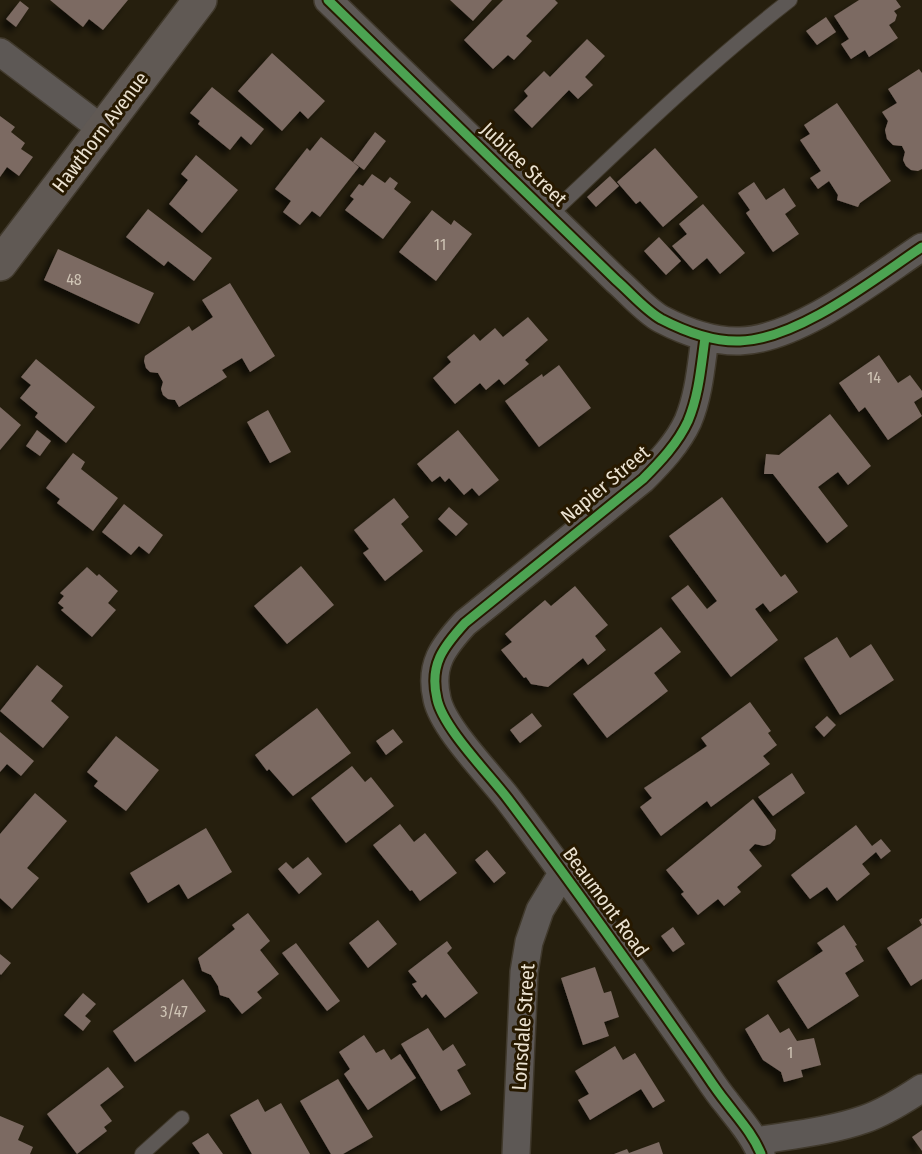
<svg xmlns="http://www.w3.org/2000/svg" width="922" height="1154" font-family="'Fira Sans Condensed',sans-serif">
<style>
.building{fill:#7c6a62;filter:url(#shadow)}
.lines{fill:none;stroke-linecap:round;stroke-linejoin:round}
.lane-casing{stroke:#40392c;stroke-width:16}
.street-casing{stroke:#40392c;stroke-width:30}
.secondary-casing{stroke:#40392c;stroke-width:36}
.lane{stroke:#5d5855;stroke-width:14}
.street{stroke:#5d5855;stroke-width:27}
.secondary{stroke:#605954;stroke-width:33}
.cycleway-casing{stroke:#271900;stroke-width:13}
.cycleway{stroke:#4ca352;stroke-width:9}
.labels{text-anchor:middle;stroke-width:6;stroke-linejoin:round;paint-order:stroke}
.number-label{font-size:16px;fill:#cfc4b5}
.street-label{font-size:20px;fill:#ebe2d1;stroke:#271900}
</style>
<defs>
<filter id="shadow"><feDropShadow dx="-5.5" dy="5.5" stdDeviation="3" flood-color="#0009"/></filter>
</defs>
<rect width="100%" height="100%" fill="#261f0e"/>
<path class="building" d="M50 0H128L103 30 89 19 83 27Z
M450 0H492L473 21Z
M503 0H555L558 3 526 36 532 41 514 60 508 55 493 69 464 40Z
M859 0H896L901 7 894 11 897 15 895 21 889 25 898 38 869 57 865 50 851 59 841 44 849 39 834 16Z
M20 1 29 8 16 27 6 19Z
M826 17 836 32 817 45 806 31Z
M587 39 605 56 585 77 593 85 578 99 569 90 532 128 514 110 528 96 524 91 544 71 550 77Z
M272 53 325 101 308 119 300 111 282 131 238 91Z
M919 69 922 73V169L918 171 911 170 906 166 903 160 905 152 902 146 893 145 887 139 885 130 888 121 882 112 897 103 888 89Z
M212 87 264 129 251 145 241 136 230 150 198 124 200 121 190 113Z
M837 103 891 181 860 203 858 207 837 200 838 195 829 181 818 189 810 178 821 171 800 140 810 134 804 125Z
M0 116 15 127 11 132 25 143 21 149 33 157 19 176 7 167 0 177Z
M375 132 386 141 364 170 353 162Z
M321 137 359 167 320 217 312 211 300 225 283 212 291 201 275 189 307 148 310 151Z
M655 148 698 197 663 227 640 201 636 204 617 182Z
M196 155 238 190 202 233 169 204 188 180 181 174Z
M372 174 385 183 390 177 398 183 394 189 411 202 383 239 345 210 354 199 350 196 359 184 363 186Z
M610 176 619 186 596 207 587 197Z
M754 182 766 200 784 188 796 206 785 214 799 234 773 252 746 213 750 210 738 193Z
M703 204 745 253 720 274 707 258 693 270 672 246 687 234 679 224Z
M148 209 212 258 194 281 168 261 164 266 126 237Z
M432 210 451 225 454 220 472 234 436 281 399 252Z
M659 237 681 261 666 275 644 251Z
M58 249 154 293 139 324 44 280Z
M230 283 275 356 250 372 242 358 222 370 227 377 179 407 175 400 168 399 163 395 161 389 163 382 158 373 150 372 146 368 144 361 145 356 189 326 192 331 213 317 202 300Z
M528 317 548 340 525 360 529 364 504 385 499 379 486 390 480 383 455 404 433 378 451 362 447 357 474 334 480 341 495 328 503 337Z
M879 355 898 383 910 375 922 391V397L914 402 922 416 888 440 865 407 859 412 839 383Z
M36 359 95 407 66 443 35 417 38 413 20 398 31 385 21 377Z
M559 365 591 408 539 447 505 401 542 374 543 377Z
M0 407 21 425 0 450Z
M268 410 291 452 270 463 247 422Z
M830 414 871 466 848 485 838 472 818 487 848 526 827 543 773 474H764L766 454 779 455Z
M37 430 51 441 40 456 26 446Z
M458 430 499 480 479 496 472 488 464 495 449 478 445 482 440 476 432 482 417 464Z
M73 453 85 462 81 469 118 498 93 531 57 503 60 499 46 488Z
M722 497 781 577 785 574 798 592 770 612 763 603 755 609 778 640 731 677 671 598 688 585 707 609 717 601 669 536Z
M394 498 409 517 401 524 423 551 385 581 363 553 369 549 354 530Z
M124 504 163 535 149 554 139 546 131 555 102 532Z
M449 507 468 524 456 536 438 519Z
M301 566 334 605 287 644 254 606Z
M87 567 97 576 99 574 118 591 108 603 116 610 92 637 61 610 64 608 58 603 64 596 60 593Z
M575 586 608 625 595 636 606 650 588 665 583 658 548 687 531 684 526 677 524 678 501 650 512 642 505 634 545 600 551 606Z
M661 627 681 652 654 673 668 691 607 738 573 694Z
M837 637 850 658 871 644 894 680 840 715 804 658Z
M37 665 63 686 51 701 69 717 43 748 0 711Z
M750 702 771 731 768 733 777 745 763 756 770 764 711 807 707 801 661 836 640 807 652 798 644 788 707 746 701 738Z
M317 708 351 753 293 796 269 769 267 771 255 755Z
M532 713 542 726 520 743 510 730Z
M827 716 836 725 824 737 815 727Z
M393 729 403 742 386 755 376 741Z
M0 732 34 761 21 776 7 764 0 772Z
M116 736 159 770 126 811 94 786 98 781 87 772Z
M352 766 365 782 371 777 394 806 346 843 311 798Z
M792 773 805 793 773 816 758 797Z
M35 793 67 821 27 868 39 878 12 909 0 898V834Z
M753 799 776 830 775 839 770 844 764 846 755 844 749 850 762 866 737 887 741 892 724 906 718 899 698 915 681 894 684 892 666 870Z
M400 824 414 842 425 833 457 873 420 901 412 890 410 891 373 845Z
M856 825 872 846 881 839 891 851 881 859 876 852 862 864 870 874 837 901 827 887 810 899 791 875Z
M206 828 232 872 188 899 179 884 148 903 130 873Z
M487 850 506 873 494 883 475 860Z
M308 857 322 874 299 894 278 869 286 862 293 869Z
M248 913 270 941 260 950 279 974 257 992 262 998 242 1014 229 998 220 995 218 986 211 975 202 971 198 958 235 929 232 925Z
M922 918V979L911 986 887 948 922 925 919 920Z
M378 920 397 944 368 968 349 943Z
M844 925 857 945 855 946 864 961 845 973 859 996 808 1029 777 981 823 951 817 943Z
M673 927 685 944 673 952 661 936Z
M447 941 452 948 447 953 478 993 445 1018 426 994 422 998 412 984 417 982 408 971Z
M296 943 340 1001 327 1011 282 953Z
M0 954 11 963 1 975 0 974Z
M595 967 604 993 611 991 619 1017 604 1022 609 1036 583 1045 561 978Z
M183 979 206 1011 135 1062 113 1031Z
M83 993 96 1004 85 1016 91 1021 83 1031 64 1015Z
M768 1014 780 1033 789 1028 797 1041 814 1038 821 1065 801 1070 803 1077 784 1082 781 1072 763 1060 745 1029Z
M428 1028 443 1051 453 1044 466 1065 457 1070 471 1094 441 1111 401 1044Z
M364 1035 376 1053 384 1049 391 1060 400 1054 416 1078 368 1110 344 1074 350 1069 339 1052Z
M615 1046 623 1060 635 1053 665 1101 653 1108 641 1089 590 1120 578 1100 589 1094 575 1071Z
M108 1067 124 1087 100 1105 112 1121 104 1127 107 1131 77 1154 47 1114Z
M338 1079 373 1137 343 1154H331L300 1101Z
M258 1099 265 1112 281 1103 310 1154H252L230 1115Z
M0 1116 24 1126 18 1140 33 1147 30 1154H0Z
M922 1130V1151L912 1137Z
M208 1133 223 1154H200L192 1143Z
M659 1142 663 1154H614L627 1149 629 1153Z"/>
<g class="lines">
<defs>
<path id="lane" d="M550 215C628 141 705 66 790 0
M142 1154 182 1118"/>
<path id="street" d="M328 0 616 280C630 292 645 310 661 319 686 332 712 342 740 341 799 339 874 279 922 247
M0 52 102 129
M705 338C701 366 699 395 688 421 678 443 660 462 643 479L465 623C443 647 429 665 437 699 443 728 489 774 508 799 574 886 637 975 699 1064 708 1077 716 1090 726 1102 738 1118 753 1134 761 1154
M756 1141C792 1135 831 1131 865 1119 885 1112 904 1100 922 1088
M516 1154 524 972 529 942 540 910 563 872"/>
<path id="secondary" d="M0 264 200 0"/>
</defs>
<use href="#lane" class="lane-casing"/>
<use href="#street" class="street-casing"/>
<use href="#secondary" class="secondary-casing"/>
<use href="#lane" class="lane"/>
<use href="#street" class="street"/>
<use href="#secondary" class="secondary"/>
<defs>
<path id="cycleway" d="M328 0 616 280C630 292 645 310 661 319 686 332 712 342 740 341 799 339 874 279 922 247
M705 338C701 366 699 395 688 421 678 443 660 462 643 479L465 623C443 647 429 665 437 699 443 728 489 774 508 799 574 886 637 975 699 1064 708 1077 716 1090 726 1102 738 1118 753 1134 761 1154"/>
</defs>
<use href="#cycleway" class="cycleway-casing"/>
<use href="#cycleway" class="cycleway"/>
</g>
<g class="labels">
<g class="number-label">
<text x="440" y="250">11</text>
<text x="74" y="285">48</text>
<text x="874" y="383">14</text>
<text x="174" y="1017">3/47</text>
<text x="790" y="1058">1</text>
</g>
<g class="street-label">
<text transform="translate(100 132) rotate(-53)" y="7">Hawthorn Avenue</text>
<text transform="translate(524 164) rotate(44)" y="7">Jubilee Street</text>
<text transform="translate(605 484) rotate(-40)" y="7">Napier Street</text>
<text transform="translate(606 902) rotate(54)" y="7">Beaumont Road</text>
<text transform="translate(523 1027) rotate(-86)" y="7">Lonsdale Street</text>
</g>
</g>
</svg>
